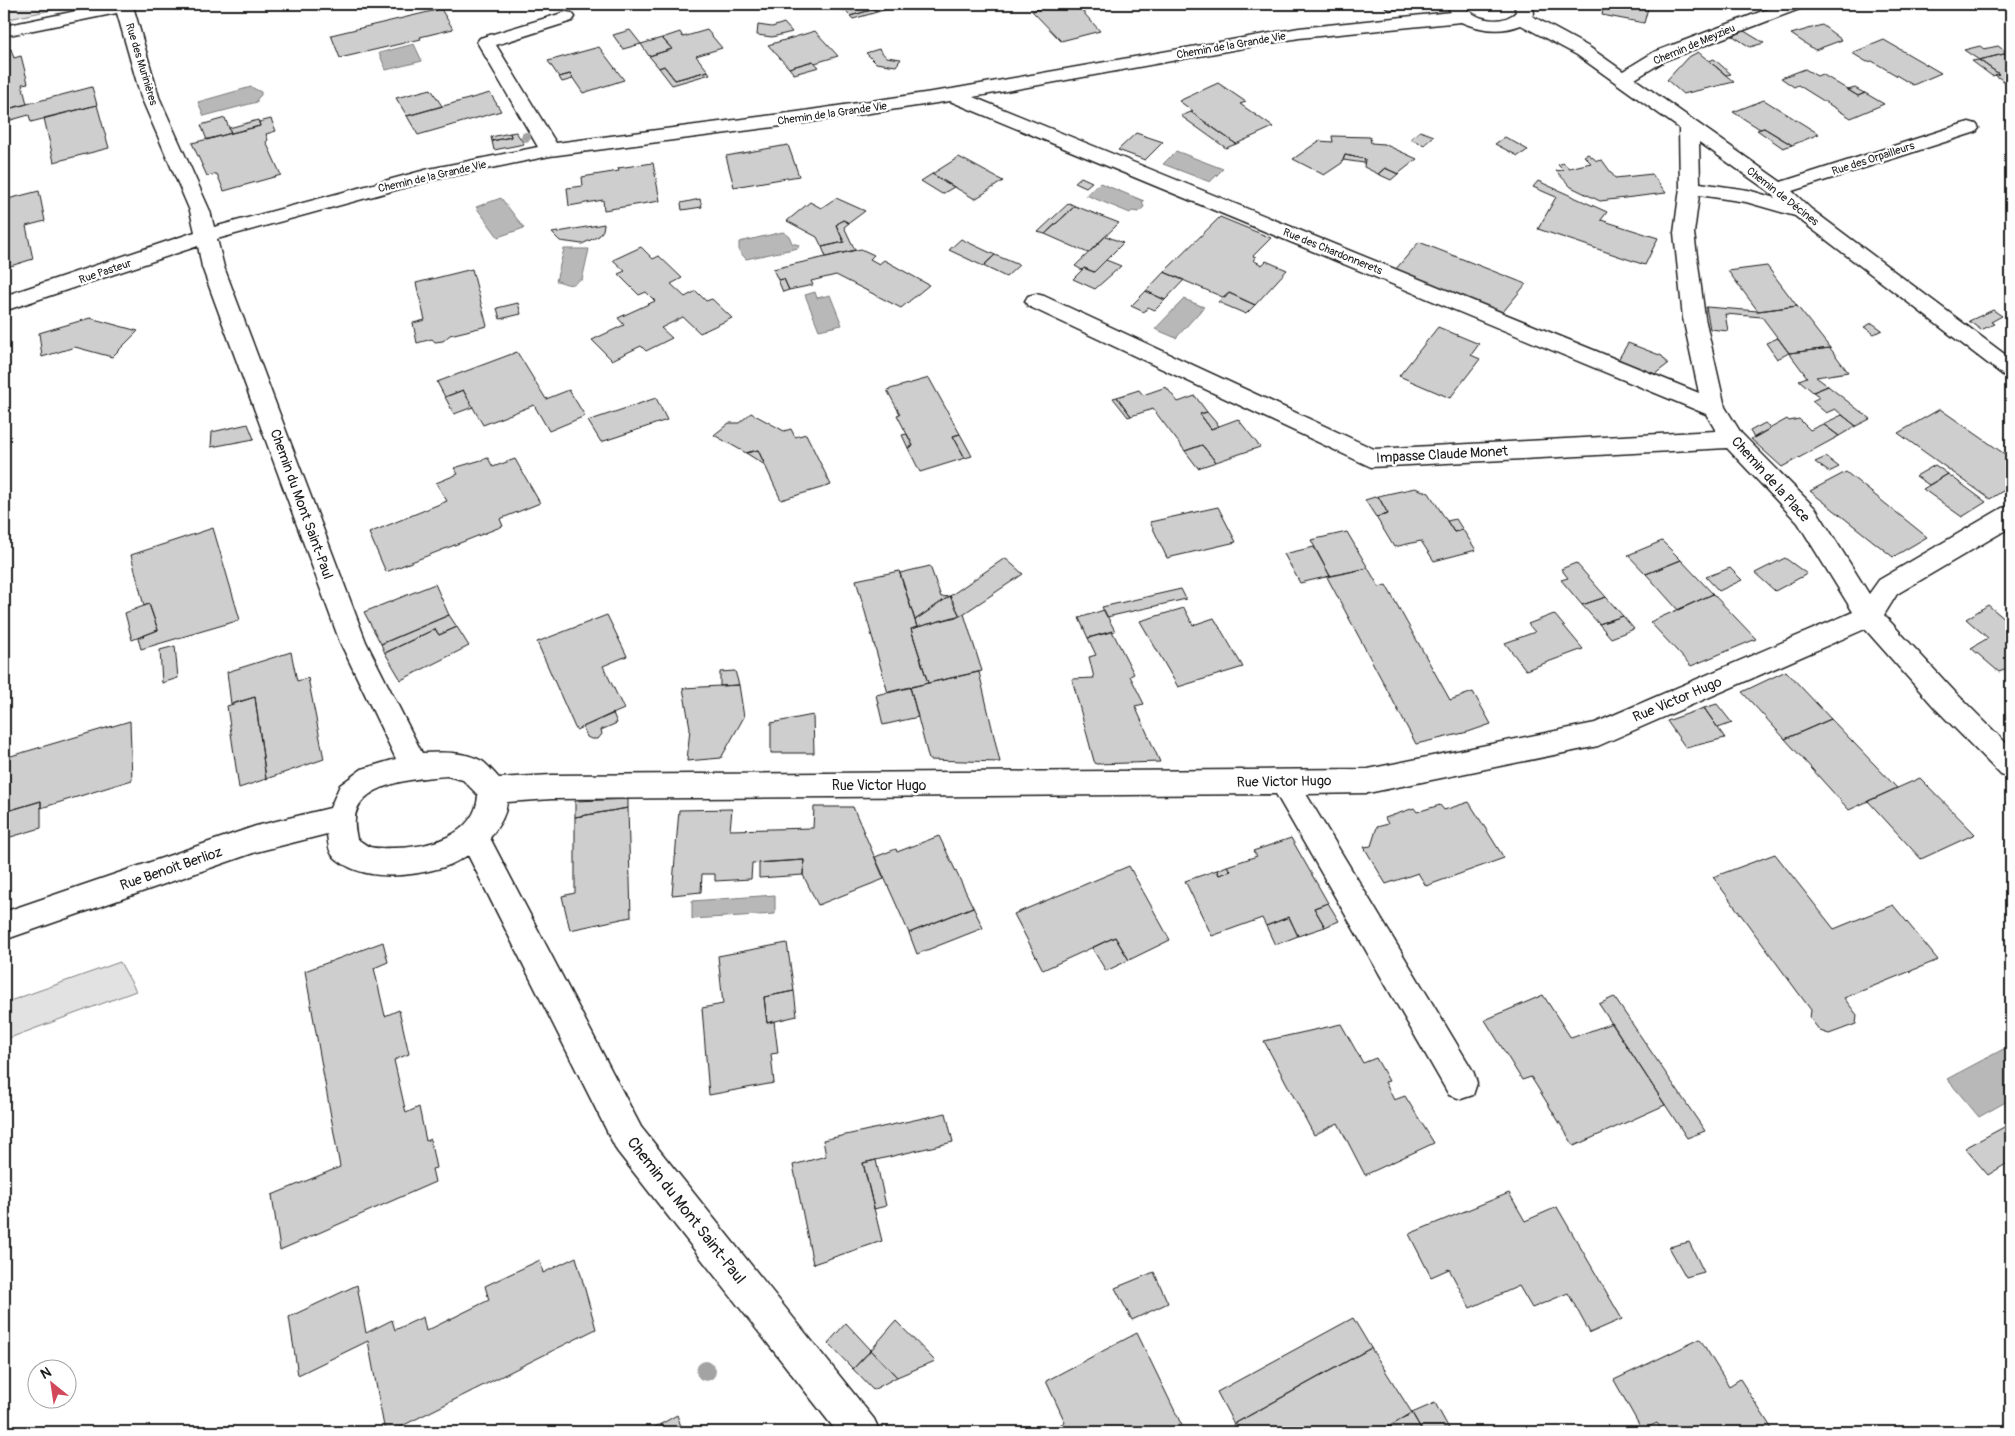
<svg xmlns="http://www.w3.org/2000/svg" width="2015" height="1436" font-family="Pangolin,sans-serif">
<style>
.green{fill:#e2e2e2;stroke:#7f7f7f}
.water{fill:#b8b8b8;stroke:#7a7a7a}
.building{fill:#cecece;stroke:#1c1c1c}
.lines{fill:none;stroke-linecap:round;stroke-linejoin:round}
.minor-casing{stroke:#1c1c1c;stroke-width:3}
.minor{fill:#fff;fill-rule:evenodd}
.tree{fill:#a3a3a3}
.labels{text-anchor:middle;stroke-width:4.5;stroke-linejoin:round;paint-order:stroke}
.far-street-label{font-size:11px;fill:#1c1c1c;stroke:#fff}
.street-label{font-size:14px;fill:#1c1c1c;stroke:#fff}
.near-street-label{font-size:16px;fill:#1c1c1c;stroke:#fff}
</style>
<rect width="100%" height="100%" fill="#fff"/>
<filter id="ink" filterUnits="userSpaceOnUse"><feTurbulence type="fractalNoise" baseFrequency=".02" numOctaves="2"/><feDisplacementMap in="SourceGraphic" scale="10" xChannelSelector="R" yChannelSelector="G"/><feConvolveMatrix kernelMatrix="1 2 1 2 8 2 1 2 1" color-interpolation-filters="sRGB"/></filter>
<g filter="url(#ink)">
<path class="green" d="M4 4H80L4 20Z
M120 962 136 991 4 1040V1003Z"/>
<path class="water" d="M414 44 422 61 386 70 379 53Z
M251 87 261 92V95L257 99V102L204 116 198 102Z
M1176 151 1223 169 1210 182 1163 164Z
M1100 183 1144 201 1142 202 1144 207 1138 212 1132 211 1130 213 1086 195Z
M501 198 524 228 498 237 476 207Z
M783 232 789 236 792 243 799 245 798 248 746 259 739 251V242Z
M564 249H589L582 280H579C570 289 565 282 556 281Z
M815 292 817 298 830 295 842 325 819 330 805 295Z
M1184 299 1204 307 1176 338 1155 329Z
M775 895V914L692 919V901Z
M2011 1045V1099L1979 1117 1947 1079Z"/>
<path class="building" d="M838 4H892L850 16Z
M892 4 901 5 853 19 850 16Z
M1058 4H1079L1085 11H1082L1100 31 1061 41 1032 11Z
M1079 4H1101L1103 6 1085 11Z
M1382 4H1420L1389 11Z
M1604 4H1653L1652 8H1648L1644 23 1602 15Z
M441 9 453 29 420 37 421 39 340 58 331 35Z
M784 23 792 32 772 37 757 35 758 25 772 27Z
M1822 25 1842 40 1815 50 1791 34Z
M630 30 641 44 623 49 613 35Z
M707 30 722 48 696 56 708 71 675 80 664 66 659 68 649 56 672 49 662 38 680 32 683 37Z
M815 31 838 56 815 63 813 61 789 68 768 45Z
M1744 31 1764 43 1750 47 1733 36Z
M662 38 672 49 649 56 641 44Z
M1884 40 1941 73 1913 85 1872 61 1867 62 1852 53Z
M1980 46 1984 49 1998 46 2008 53 1979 60 1964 50Z
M599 47 624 80 583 93 570 74 559 77 548 61Z
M11 49 14 58 21 56 28 83 22 84 27 104 4 110V51Z
M879 49 886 57 901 59 896 66 876 63 866 53Z
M1698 52 1709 61 1734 82 1683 94 1667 80 1687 58Z
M2008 53 2011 55V86L1995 75 1999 74 1979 60Z
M1714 59 1731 74 1726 75 1709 61Z
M1979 60 1999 74 1992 76 1972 61Z
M813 61 819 67 794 74 789 68Z
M664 66 675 80 708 71 710 74 672 85 659 68Z
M1805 69 1817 76 1822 74 1858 96 1865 93 1884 104 1851 118 1798 85 1794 87 1781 78Z
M570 74 573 79 562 82 559 77Z
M1218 83 1246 102 1240 104 1273 127 1236 144 1191 112 1193 111 1179 101Z
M92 87 97 105 31 122 29 115 4 122V110Z
M1855 88 1864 93H1865L1858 96 1848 90Z
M431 89 442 106 407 116 396 98Z
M490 93 501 111 418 135 407 116Z
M1764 100 1819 134 1792 145 1764 128 1760 129 1733 112Z
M97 105 109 148 54 162 44 118Z
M1191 112 1236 144 1226 148 1181 116Z
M225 118 231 133 207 140 201 125Z
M271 119 276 131 266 134 268 140 266 142 281 175 224 191 217 174 207 176 192 143 260 126 259 122Z
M258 120 260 126 231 133 229 128Z
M1764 128 1792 145 1783 148 1757 130Z
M1420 131 1434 136 1424 145 1410 139Z
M516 132 524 144 494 150 492 141 511 137 510 133Z
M510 133 511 137 492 141 491 137Z
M1136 133 1163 142 1145 160 1118 150Z
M1332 136 1370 137 1371 143 1384 144 1417 159 1398 174 1385 168 1378 174 1364 167 1365 159 1345 155 1342 163 1324 175 1293 159 1319 141 1333 142Z
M1505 137 1528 150 1518 156 1495 144Z
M788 145 799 176 734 187 726 156Z
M1588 154 1597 161 1602 160 1615 178 1652 174 1666 193 1600 201 1571 187 1556 171 1563 170 1558 165 1563 163 1569 168 1591 163 1584 156Z
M1345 155 1365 159 1364 163 1343 160Z
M959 157 1003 181 975 199 932 174Z
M653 163 660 201 604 210 603 200 569 206 567 188 583 186 582 177 619 171 618 168Z
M1385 168 1398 174 1391 180 1378 174Z
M932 174 954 187 942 194 921 181Z
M1081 177 1092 182 1086 187 1075 182Z
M1538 181 1607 212 1601 220 1658 238 1645 265 1538 229 1556 197 1533 187Z
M39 191 45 221 26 226 33 259 4 268V200Z
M836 198 865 211 849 223 843 220 836 225 844 242 822 247 817 237 787 221 810 202 821 208Z
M700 199 702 207 682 210 681 203Z
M1069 203 1075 206 1045 234 1038 232Z
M1075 206 1119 223 1088 253 1045 234Z
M1220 217 1271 238 1253 256 1256 257 1253 260 1262 265 1266 261 1287 270 1255 305 1229 293 1225 298 1164 272Z
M843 220 849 223 844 227 855 250 826 257 822 247 844 242 836 225Z
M604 224 603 230 599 236 582 244 560 241 552 233Z
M1106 236 1123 243 1094 272 1084 268 1082 270 1075 266Z
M961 239 995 255 983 266 949 250Z
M1419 242 1526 284 1502 313 1395 270Z
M641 247 653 259 659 256 682 278 671 284 685 297 696 291 706 301 712 299 732 318 700 333 683 317 661 328 672 338 646 351 641 346 612 360 592 340 624 325 618 318 655 301 646 292 639 295 618 274 625 271 613 260Z
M861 249 874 255 870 259 879 264 884 260 929 285 901 308 836 275 811 281 813 285 789 290 784 279 778 280 773 269Z
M995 255 1019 265 1006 277 983 266Z
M1106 260 1121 266 1095 289 1073 279 1084 268 1094 272Z
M1767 266 1797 306 1758 311 1728 271Z
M472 269 487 326 450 335 443 341 435 342 432 339 417 343 413 323 425 320 416 283Z
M1164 272 1184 280 1165 300 1146 291Z
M784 279 789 290 783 292 778 280Z
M1146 291 1165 300 1155 310 1148 307 1144 312 1131 306Z
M1229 293 1255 305 1246 314 1218 302Z
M518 303 521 314 500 319 497 308Z
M1797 306 1830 348 1789 353 1762 317 1725 314 1728 331 1710 329 1706 307 1758 311Z
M1993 310 2002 316 1991 322 1994 324 1981 330 1969 321Z
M90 318 138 331 112 357 75 347 42 357 39 333Z
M1872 323 1882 330 1874 334 1864 327Z
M1438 327 1479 344 1471 355 1480 359 1450 398 1399 376Z
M1778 338 1789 353 1777 359 1766 343Z
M1628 343 1662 356 1668 364 1655 374 1618 360Z
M1830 348 1848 372 1816 377 1828 386 1813 392 1799 380 1807 377 1789 353Z
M517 352 546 399 569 390 585 416 549 431 534 405 483 425 463 390 445 397 437 382Z
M929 378 960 434 953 436 965 458 920 472 908 448 913 446 897 415 900 414 887 390Z
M1828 386 1870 419 1856 426 1835 409 1826 413 1812 401 1820 397 1813 392Z
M1166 387 1178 402 1195 396 1207 412 1200 414 1211 429 1238 419 1260 447 1216 462 1202 445 1185 451 1153 409 1131 416 1117 397 1139 390 1143 395Z
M463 390 473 407 454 414 445 397Z
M1117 397 1131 416 1128 417 1113 398Z
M656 398 667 420 601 442 588 421Z
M1940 409 2006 455 2011 452V486L1990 499 1898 433Z
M1207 412 1219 426 1211 429 1200 414Z
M751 413 784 431 791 429 795 437 806 434 831 485 781 500 758 450 746 453 714 435 729 423H739Z
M1842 415 1856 426 1839 436 1823 424Z
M1787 419 1789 421 1799 419 1810 430 1823 424 1839 436 1782 467 1751 439Z
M1765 423 1771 428 1754 438 1750 431Z
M248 424 254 439 211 447 212 432Z
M907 434 913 446 908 448 902 435Z
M960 434 972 456 965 458 953 436Z
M1202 445 1216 462 1198 468 1185 451Z
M758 450 765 465 746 453Z
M1826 457 1839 467 1829 472 1815 462Z
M488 458 493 467 515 459 540 503 500 519 503 526 386 572 369 533 447 501 436 483 458 474 454 468Z
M1935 465 1948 474 1929 485 1916 476Z
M1846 472 1927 537 1893 557 1810 491Z
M1948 474 1986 502 1962 517 1923 489Z
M1415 488 1429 493 1454 532 1463 530 1476 550 1434 561 1421 541 1394 547 1376 517 1388 514 1378 496Z
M1378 496 1388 514 1376 517 1365 500Z
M1218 507 1236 542 1167 558 1150 522Z
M1456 519 1463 530 1454 532 1447 521Z
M213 528 240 620 141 649 138 638 158 630 149 604 144 606 131 555Z
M1347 532 1368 568 1330 576 1311 540Z
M1662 541 1681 560 1646 574 1628 555Z
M1314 547 1330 576 1300 583 1284 554Z
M1005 558 1023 574 960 616 950 596Z
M1785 558 1807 574 1775 591 1755 573Z
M1681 560 1713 594 1678 610 1646 574Z
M1576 563 1606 597 1582 605 1561 580 1568 578 1561 569Z
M930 566 941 597 950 596 915 620 900 573Z
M1368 568 1379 587 1386 585 1450 700 1473 692 1491 724 1468 732 1416 744 1327 577Z
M1730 568 1742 580 1719 591 1706 577Z
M899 571 917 627 911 629 928 683 888 693 856 580Z
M435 584 449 615 381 644 364 612Z
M1181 589 1186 599 1107 617 1102 607Z
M1713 594 1756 639 1691 666 1650 622Z
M950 596 960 616 917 627 915 620Z
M1606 597 1623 616 1599 624 1582 605Z
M149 604 158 630 132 640 125 613Z
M1988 605 2011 624V669L2009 668 1999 672 1971 648 1988 638 1966 619Z
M1184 608 1193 625 1214 618 1243 667 1178 687 1140 621Z
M1104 610 1115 631 1088 638 1079 618Z
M964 614 982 671 928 683 911 629Z
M1554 614 1583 649 1526 670 1505 643 1535 632 1528 624Z
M449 615 457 627 439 635 435 629 385 653 381 644Z
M607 615 627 656 603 666 624 709 576 730 537 642Z
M1623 616 1634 629 1611 638 1599 624Z
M457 627 469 646 401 680 385 653 435 629 439 635Z
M1112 631 1134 674 1130 676 1144 704 1135 706 1160 762 1096 764 1094 761 1072 679 1094 678 1089 657 1096 655 1088 638Z
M175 646 178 678 162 683 160 650Z
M291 652 297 681 308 678 324 759 266 779 255 697 231 704 227 672Z
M735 671 739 685 720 686V672Z
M1786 671 1831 719 1785 739 1742 692Z
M979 672 1000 762 929 760 910 687Z
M739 685 744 717 721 758 687 761 690 728 683 688Z
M910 687 918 717 883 725 876 695Z
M255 697 266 779 239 788 227 706Z
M1717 704 1732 723 1718 728 1704 708Z
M1704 708 1725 738 1686 748 1667 721Z
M613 713 617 723 601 730 602 734 598 739H591L587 737 583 727Z
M813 715 814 753H771V723Z
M1831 719 1897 788 1849 810 1785 739Z
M130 721 132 780 41 808V801L4 812V758Z
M1920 778 1975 834 1921 859 1868 801Z
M628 799V808L575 817V801Z
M41 801V828L4 839V812Z
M1469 802 1504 858 1426 886 1418 873 1386 884 1364 847 1371 846 1377 827 1388 824 1385 818 1414 808 1417 812 1440 805 1444 810Z
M814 807H853L884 879 818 905 803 875 804 860 752 863 751 879 715 881V874H702L701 892 672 895 679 810 732 809 730 830 813 828Z
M628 808 631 917 570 930 562 896 575 893V817Z
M939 836 973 907 909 933 875 857 896 849 897 852Z
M1291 838 1328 903 1314 908 1325 927 1298 936 1289 917 1266 926 1262 918 1212 936 1185 881 1217 870 1219 875 1231 871 1227 866 1257 856 1253 851Z
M1775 854 1834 929 1893 905 1938 960 1844 998 1857 1015 1856 1024 1829 1034 1820 1031 1810 1018 1811 1010 1713 877Z
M804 860 803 875 759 878V863Z
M1129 866 1170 940 1129 960 1115 937 1043 970 1014 914Z
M1227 866 1231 871 1219 875 1217 870Z
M1328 903 1339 921 1325 927 1314 908Z
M973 907 983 928 917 954 909 933Z
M1289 917 1298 936 1275 945 1266 926Z
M1115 937 1129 960 1106 971 1092 948Z
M383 942 388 962 374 968 385 1016 399 1010 409 1054 394 1060 406 1113 419 1107 426 1141 430 1139 436 1168 432 1169 435 1182 280 1250 272 1195 340 1167 305 971Z
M787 943 794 991 764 997 767 1023 774 1021 778 1053 771 1054 774 1083 709 1095 702 1008 723 1004 718 956Z
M794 991 797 1016 767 1023 764 997Z
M1543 995 1571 1038 1612 1023 1665 1105 1574 1146 1531 1077 1522 1080 1485 1020Z
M1614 997 1705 1131 1687 1138 1599 1004Z
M1341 1024 1363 1063 1376 1058 1389 1081 1385 1082 1394 1100 1405 1096 1434 1143 1365 1175 1338 1123 1314 1135 1264 1041Z
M946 1113 953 1142 863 1163 882 1241 813 1264 793 1165 826 1156 823 1140Z
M2006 1126 2011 1132V1161L1988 1175 1965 1148Z
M876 1160 886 1206 874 1209 863 1163Z
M1509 1193 1525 1221 1557 1207 1622 1319 1590 1333 1568 1293 1532 1308 1519 1286 1470 1308 1449 1269 1431 1277 1409 1234Z
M1689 1242 1704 1272 1686 1277 1669 1247Z
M576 1257 596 1329 390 1432H385L368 1341 298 1375 289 1317 357 1285 366 1333 392 1320 395 1330 423 1317 426 1331 489 1300 485 1286 540 1260 543 1273Z
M1154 1272 1168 1303 1132 1320 1115 1288Z
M1353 1318 1371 1348 1234 1424 1217 1392Z
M896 1321 935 1361 897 1377 871 1350Z
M846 1323 871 1350 853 1369 828 1343Z
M1137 1333 1185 1432H1052L1051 1430 1065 1422 1046 1381Z
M1700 1339 1729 1386 1740 1379 1774 1432H1663L1657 1423 1642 1430 1614 1380Z
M1371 1348 1412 1413 1380 1432H1238L1234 1424Z
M871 1350 897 1377 873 1390 853 1369Z
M1435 1403 1451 1432H1423L1412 1413Z
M1412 1413 1423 1432H1380Z
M677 1415 683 1432H664L661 1424Z
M661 1424 664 1432H645Z"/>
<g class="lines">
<defs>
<path id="minor" d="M110 4H131L133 6 159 97 210 211 214 227 429 169 538 147 477 42 480 38 566 12 572 13 575 17 572 21 496 45 556 143 797 112 952 89 1299 28 1451 12 1445 4H1463C1473 20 1501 26 1516 12L1514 4H1532L1534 13 1532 16 1589 47 1623 71 1654 52 1781 4H1805L1802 8 1666 60 1635 79 1781 182 1962 124 1969 122 1976 124 1979 128 1976 132 1792 191 1811 209 2011 359V378L2003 375 1795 216 1746 202 1699 195 1694 233 1705 318 1725 407 1741 433 1816 509 1869 594 1879 580 2002 508 2011 506V527L1897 594 1884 615 1955 692 2011 748V778L2001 775 1935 708 1865 629 1598 746 1368 793 1306 794 1473 1071 1477 1083 1473 1095 1461 1099 1449 1095 1276 794 552 799 507 802C506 817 498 826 490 838L641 1127 874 1419 880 1432H837L617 1151 468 855C461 859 453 864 444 867 410 877 361 883 333 856 328 850 328 841 327 834L256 852 4 940V912L256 826 330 808 340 785 362 769 396 759 340 642 202 267 198 246 4 311V296L195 232 190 211 141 97 117 13 4 36V26ZM1461 22C1480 30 1501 33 1521 25L1577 55 1679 128 1680 188 1674 233 1683 318 1699 393 973 97 1299 38ZM950 101 1706 414 1716 431 1374 449 1044 296 1036 294 1028 296 1025 301 1028 306 1371 467 1727 448 1798 523 1853 612 1595 723 1368 769 552 775 499 778C494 773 488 765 482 761 464 751 441 752 422 753L366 642 224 267 217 239 432 180 550 156 797 124ZM1699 142 1771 193 1775 198 1748 190 1700 183ZM447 776 463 780 478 795C476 836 427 848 393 848 386 848 376 849 370 847 365 845 361 841 357 839 356 833 354 826 355 819 357 782 420 778 447 776Z"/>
</defs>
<use href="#minor" class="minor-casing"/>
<use href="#minor" class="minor"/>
</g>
<g class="tree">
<circle cx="526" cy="137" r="5"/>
<circle cx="706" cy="1371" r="10"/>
</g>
</g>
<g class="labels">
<g class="far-street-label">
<text transform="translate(1694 44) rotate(-23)" y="4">Chemin de Meyzieu</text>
<text transform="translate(1231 45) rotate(-10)" y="4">Chemin de la Grande Vie</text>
<text transform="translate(142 64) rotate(73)" y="4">Rue des Murinières</text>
<text transform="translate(832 113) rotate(-8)" y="4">Chemin de la Grande Vie</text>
<text transform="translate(1873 158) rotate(-18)" y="4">Rue des Orpailleurs</text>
<text transform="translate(432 176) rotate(-13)" y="4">Chemin de la Grande Vie</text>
<text transform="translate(1783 196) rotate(38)" y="4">Chemin de Décines</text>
<text transform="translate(1333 251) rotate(22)" y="4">Rue des Chardonnerets</text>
<text transform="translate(105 271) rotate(-19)" y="4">Rue Pasteur</text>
</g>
<g class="street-label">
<text transform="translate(1442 454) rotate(-3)" y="5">Impasse Claude Monet</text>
<text transform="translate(1771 479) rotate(48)" y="5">Chemin de la Place</text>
<text transform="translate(302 504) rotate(70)" y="5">Chemin du Mont Saint-Paul</text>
<text transform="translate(1677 699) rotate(-23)" y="5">Rue Victor Hugo</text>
<text transform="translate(1284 781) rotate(-1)" y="5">Rue Victor Hugo</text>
<text x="879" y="790">Rue Victor Hugo</text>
<text transform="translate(171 868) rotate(-19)" y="5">Rue Benoit Berlioz</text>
</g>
<g class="near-street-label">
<text transform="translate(687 1210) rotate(52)" y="6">Chemin du Mont Saint-Paul</text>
</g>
</g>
<rect width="2015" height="1436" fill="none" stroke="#fff" stroke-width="20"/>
<rect x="10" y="10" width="1995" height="1416" fill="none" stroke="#1c1c1c" stroke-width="2" filter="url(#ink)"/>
<g transform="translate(52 1384) rotate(330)"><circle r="24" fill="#ffffff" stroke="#a4a4a4"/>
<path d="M0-4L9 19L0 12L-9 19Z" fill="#d1495b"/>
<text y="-8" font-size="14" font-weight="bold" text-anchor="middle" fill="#1c1c1c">N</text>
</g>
</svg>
